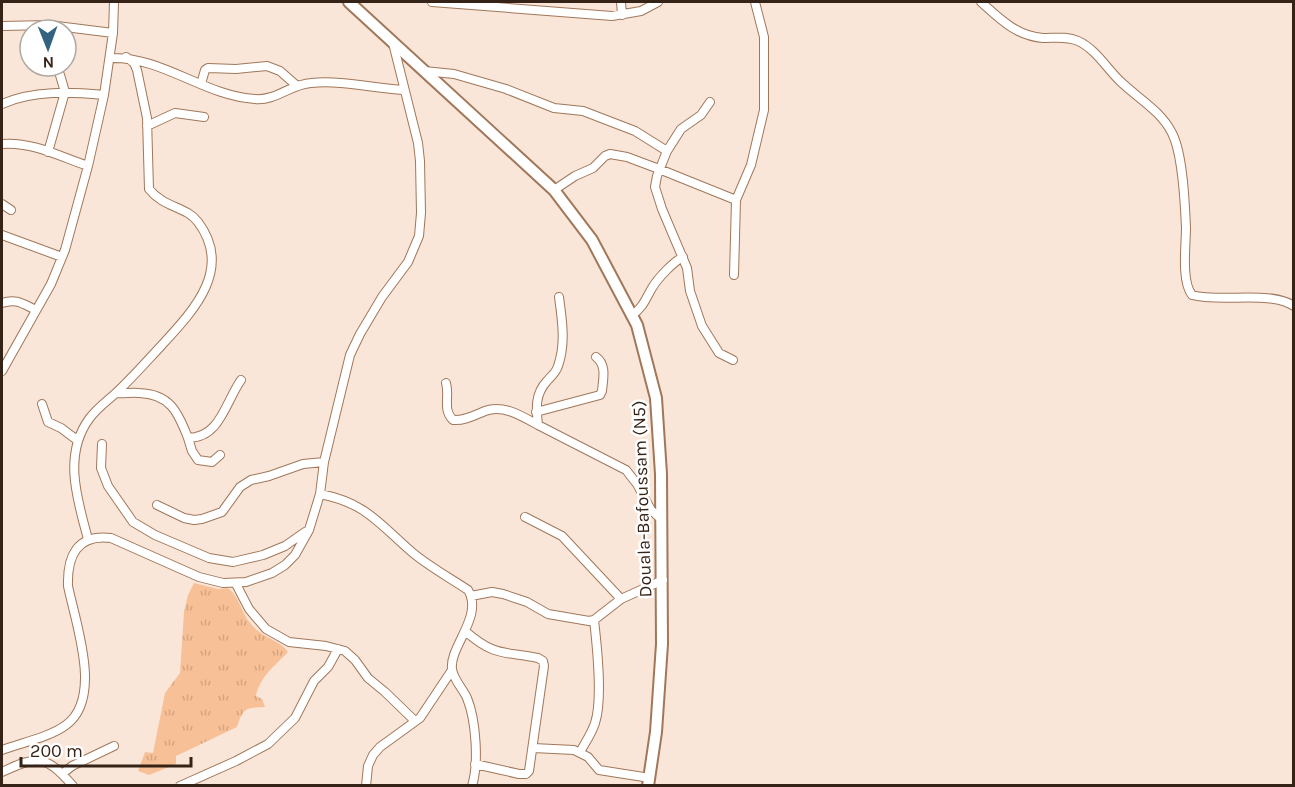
<svg xmlns="http://www.w3.org/2000/svg" width="1295" height="787" font-family="Karla,sans-serif">
<style>
.grass{fill:url(#grass-tufts)}
.lines{fill:none;stroke-linecap:round;stroke-linejoin:round}
.minor-casing{stroke:#a17759;stroke-width:10}
.highway-casing{stroke:#a17759;stroke-width:14}
.minor{stroke:#fff;stroke-width:8}
.highway{stroke:#fff;stroke-width:10}
.labels{text-anchor:middle;stroke-width:5;stroke-linejoin:round;paint-order:stroke}
.street-label{font-size:18px;fill:#352317;stroke:#fff}
</style>
<defs>
<pattern id="grass-tufts" width="24" height="20" patternUnits="userSpaceOnUse" patternTransform="scale(1.5)"><rect width="24" height="20" fill="#f8c097"/><path d="M3 7l-1-3M5 7V3M7 7l1-3M15 17l-1-3M17 17v-4M19 17l1-3" fill="none" stroke="#d5a581"/></pattern>
</defs>
<rect width="100%" height="100%" fill="#f9e6d9"/>
<path class="grass" d="M194 583 218 589 228 588C240 597 241 613 251 624 262 638 279 639 288 652 275 666 260 676 256 696L262 699 265 707C246 708 243 708 237 727L176 756V764L149 775 138 771 145 752 153 753 165 693 180 673 184 612 188 595Z"/>
<g class="lines">
<defs>
<path id="minor" d="M432 2 612 16 641 11 658 2
M621 2 622 15
M981 2C999 18 1016 36 1043 38 1055 38 1067 36 1078 41 1096 49 1107 69 1121 82 1139 99 1161 111 1172 133 1183 154 1185 204 1186 228 1186 245 1181 281 1192 295 1221 303 1270 290 1294 306
M2 26 49 25 113 33
M110 58C162 56 204 96 255 99 276 101 291 84 311 83 341 80 373 88 403 90
M424 71 454 74 506 89 554 108 583 111 635 131 667 151
M201 84 205 70 208 68 236 69 267 66 280 71 296 85
M710 102 701 115 681 129 667 151 657 176 655 187 662 209 687 268 690 291 702 326 719 353 733 360
M2 104C33 90 71 92 104 95
M147 126 175 113 204 117
M2 144C31 141 61 157 88 166
M48 152 65 92 60 75 55 66
M554 190 575 176 593 168 605 156 610 154 627 157 659 169 736 200
M2 204 11 210
M2 235 62 257
M734 275 736 200 751 165 764 110V37L755 2
M559 297C562 319 566 344 558 366 556 373 551 376 547 381 535 394 536 408 538 425L626 470 637 484 651 510 661 519
M2 303C16 298 23 304 36 310
M632 315C643 308 646 298 652 288 658 278 673 262 683 257
M2 371 51 284 65 250 88 166 104 95 113 33 114 2
M446 383C450 397 442 409 453 420 464 421 475 415 485 411 503 404 522 416 538 425
M116 393C132 378 146 362 161 346 192 312 234 270 198 222 186 206 164 208 149 189L147 118 137 70 134 63 126 57
M42 404 48 422 61 428 77 440
M536 412 600 395 602 391C603 379 607 365 596 357
M188 438 192 451 198 460 212 462 220 455
M102 444 101 468 108 486 133 522 155 535 209 558 233 562 263 555 285 546 305 532
M320 494C367 503 380 525 413 553 430 567 450 578 468 590 484 616 449 647 452 669 453 679 463 689 467 698 476 720 479 763 472 786
M157 505 184 518 194 520 202 519 222 512 240 487 251 480 269 476 303 464 324 462
M525 517 562 536 621 599
M88 539C77 499 63 455 89 419 96 409 107 401 116 393 124 394 131 392 139 393 170 394 178 412 188 438 220 438 225 403 241 380
M236 584 249 609 266 629 289 642 326 646 345 651 355 660 368 678 385 692 415 721
M471 596 492 592 503 594 527 602 548 614 589 621 594 620 621 599 663 580
M465 631C495 657 503 651 538 658L543 661 544 666 529 771 526 774H519L475 764
M533 748 574 750 588 757 599 770 650 778
M2 750C21 743 50 737 66 725 103 698 76 625 68 586 67 556 77 534 111 538L199 577 223 583 246 582 272 573 285 565 295 555 309 530 320 494 324 462 350 355 360 334 382 297 408 262 419 236 421 213 420 161 418 143 393 43
M580 752C585 743 592 733 595 723 603 699 597 646 594 620
M2 772C38 755 46 755 73 786
M62 774 72 766 114 746
M180 786 236 761 268 744 295 718 314 681 328 667 338 649
M366 786 368 766 373 755 380 747 420 718 452 670"/>
<path id="highway" d="M349 2 554 190 592 240 637 325 656 398 661 474 662 644 656 732 648 786"/>
</defs>
<use href="#minor" class="minor-casing"/>
<use href="#highway" class="highway-casing"/>
<use href="#minor" class="minor"/>
<use href="#highway" class="highway"/>
</g>
<g class="labels">
<g class="street-label">
<text transform="translate(642 499) rotate(-92)" y="6">Douala-Bafoussam (N5)</text>
</g>
</g>
<rect width="1295" height="787" fill="none" stroke="#352317" stroke-width="6"/>
<g transform="translate(48 48) rotate(179)"><circle r="28" fill="#ffffff" stroke="#aea7a2" stroke-width="1.5"/>
<path d="M0-4.5L10 22L0 15L-10 22Z" fill="#326482"/>
<text y="-9" font-size="16" font-weight="bold" text-anchor="middle" fill="#352317">N</text>
</g>
<path d="M21 757v9h170v-9" fill="none" stroke="#352317" stroke-width="3"/>
<text x="30" y="757" font-size="18" fill="#352317" stroke="#ffffff" stroke-width="4.5" paint-order="stroke">200 m</text>
</svg>
